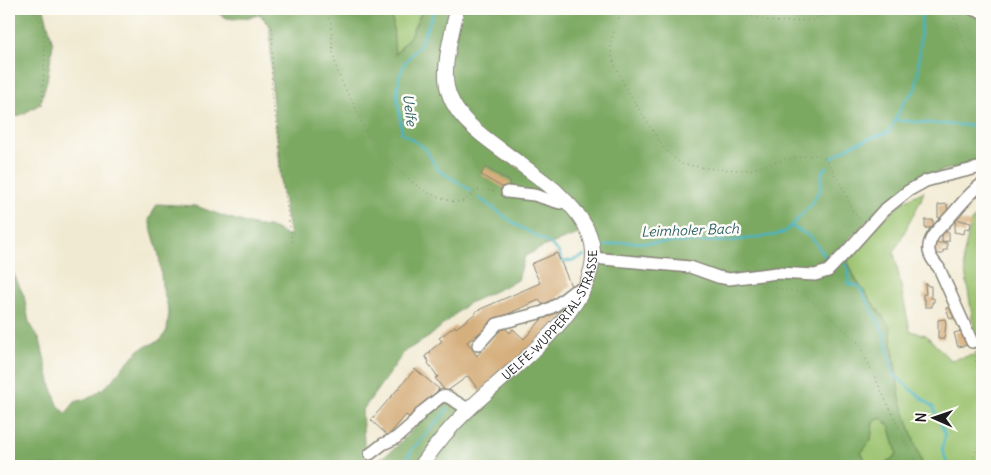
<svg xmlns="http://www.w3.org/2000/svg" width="991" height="475" font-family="Delius,sans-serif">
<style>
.green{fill:#9bc36f;stroke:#5c7046}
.forest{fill:#7ca962;stroke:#4c623f}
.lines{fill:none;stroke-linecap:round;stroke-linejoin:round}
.stream{stroke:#45b4c0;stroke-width:2.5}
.building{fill:#d5af7d}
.minor-casing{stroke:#868377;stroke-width:14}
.major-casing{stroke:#868377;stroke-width:16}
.path{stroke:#868377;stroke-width:1;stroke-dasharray:1 4;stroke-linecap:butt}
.minor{stroke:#fff;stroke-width:11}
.major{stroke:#fff;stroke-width:14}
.labels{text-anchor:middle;stroke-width:5;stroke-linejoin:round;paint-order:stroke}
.street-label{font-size:12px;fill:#1c1c1c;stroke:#fdfcf7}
.water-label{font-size:14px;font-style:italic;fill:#2e6066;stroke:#fdfcf7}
</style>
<rect width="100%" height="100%" fill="#fdfcf7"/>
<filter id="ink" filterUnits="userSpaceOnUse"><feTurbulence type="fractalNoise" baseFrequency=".02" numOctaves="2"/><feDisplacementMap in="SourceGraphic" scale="10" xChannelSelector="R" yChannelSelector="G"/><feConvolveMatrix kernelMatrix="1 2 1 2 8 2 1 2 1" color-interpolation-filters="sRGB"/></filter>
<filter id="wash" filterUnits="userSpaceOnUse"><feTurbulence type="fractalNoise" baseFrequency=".0096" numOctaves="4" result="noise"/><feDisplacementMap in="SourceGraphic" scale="20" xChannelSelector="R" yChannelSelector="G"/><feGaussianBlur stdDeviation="1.12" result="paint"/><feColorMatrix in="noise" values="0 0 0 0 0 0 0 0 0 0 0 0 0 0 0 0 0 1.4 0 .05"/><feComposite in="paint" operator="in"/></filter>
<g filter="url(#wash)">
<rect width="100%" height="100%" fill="#f1ead2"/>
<path class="green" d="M392 9H423L410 36 394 56Z
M924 191 921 200 894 252 910 331 926 335 950 360 978 354 963 258 971 221 982 212V466H923L900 399 890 327 856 280 847 260 881 221 906 200Z
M882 418 890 427 897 454C887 463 884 466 870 466L861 453 871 440 873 422Z"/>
<path class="forest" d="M9 9H44L53 44 47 80 40 104 23 114 9 120Z
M215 9H392L395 55 410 36 423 9H455C451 32 441 65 445 88 453 129 521 168 552 193 565 203 575 218 586 230 581 215 567 201 556 191 541 179 525 168 510 157 484 137 449 116 446 80 444 60 453 29 457 9H982V163C968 165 945 169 933 174 895 191 870 218 841 247L856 280 890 327 900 399 923 466H881L888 462 897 454 890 427 882 418 873 422 871 440 861 453 870 466H421C434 446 449 427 467 410 506 373 619 295 587 231L545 246 525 256 518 280 467 304 429 337 405 351 362 411 364 442V459H379L393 450 434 407C447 400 451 404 464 409L430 447 415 466H9V264L24 296 29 322 40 340 51 386 58 405 66 413 75 402 91 397 108 385 121 369 140 349 161 340 167 330 169 312 162 285 159 255 149 220 157 204 196 206 226 217 253 225 274 228 290 237 281 186 279 154 272 95 270 27 261 15C245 17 225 25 215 9Z"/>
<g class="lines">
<path class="stream" d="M435 9 420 45 405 62 399 77 397 96 402 133 425 148 437 169 470 190
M895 120 938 124 982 126
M832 159 834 156 854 144 889 132 904 102 915 90 918 76 922 9
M479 198 517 225 549 243 558 251 563 262 573 260 584 256
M791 226 811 237 828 260
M605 246 625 242 658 243 731 241 775 235 785 232 811 205 821 188 822 172 827 167
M845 264 849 269 848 284 859 286 883 331 893 373 909 388 933 407 945 434 942 449 948 466
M402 466 412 450 448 409"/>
</g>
<g id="blocks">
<path class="building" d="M485 167 511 182 507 190 481 175Z
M947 204 948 217 938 218V205Z
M956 219 971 223 970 229 965 228 964 234 954 232Z
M925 220H933V228H925Z
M942 232H949V241L942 242Z
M934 243H947V250H943V254H934Z
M557 253 571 286 550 305 542 304 539 300 488 323 489 326 467 342 477 356 503 326 510 333 513 329 524 339 541 320 559 307 565 315 480 392 468 376 446 392 435 378 438 377 428 363 429 362 425 356 431 352 430 351 442 341 439 338 455 326 456 328 476 313V311L540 283 531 264Z
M925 284H927L928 286H931V298H934V302H932V307H925V299H923V294H926Z
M954 305 958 316 950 319 946 308Z
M945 319 946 324 944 339H938V320Z
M965 330 968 345 958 347 954 333Z
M415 369 439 389 412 420 406 415 388 436 371 420Z"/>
</g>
</g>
<g filter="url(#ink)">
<use href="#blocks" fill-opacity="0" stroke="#868377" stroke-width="1"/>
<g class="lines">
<defs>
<path id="minor" d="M974 9V10L982 12
M507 192 534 195 560 203 565 200
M593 258 690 267 718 277 729 279 777 273 815 275 828 271 848 250 883 211 908 191 926 181 944 176 982 167
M972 342 939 268C935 263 930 258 929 251 927 237 941 227 949 218 961 205 967 195 982 184
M478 345 497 324 543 312 556 305 574 291 585 288
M370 454 383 444 396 438 410 426 423 411 442 396 448 397 468 409"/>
<g id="major">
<path id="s1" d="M421 466C434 447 449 428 467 411 506 372 596 311 593 251 592 227 572 206 556 191 540 178 523 166 507 154 481 135 446 113 446 76 445 56 453 29 457 9"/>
</g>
</defs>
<use href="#minor" class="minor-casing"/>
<use href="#major" class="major-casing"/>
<path class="path" d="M31 9 40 19 44 31 45 45 42 107
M256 9 272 26 273 32 271 95 278 128 283 181 292 242
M324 9 331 23 333 53 337 70 344 87 356 108 367 134 374 145 386 158 412 182 428 193 450 201 458 202 464 201 477 190 497 191
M624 9 620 15 611 40 612 58 624 85 663 147 681 164 713 169 750 170 787 159 816 155 825 158 843 188 853 212 861 220
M683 9 739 14 775 22 812 20 838 9
M951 9 967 49 982 67
M761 285 803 293 858 342 917 466
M974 351 979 380 982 405
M970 466 982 435"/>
<use href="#minor" class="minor"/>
<use href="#major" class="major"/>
</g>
</g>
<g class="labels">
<g class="street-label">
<text dy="4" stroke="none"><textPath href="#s1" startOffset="202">UELFE-WUPPERTAL-STRASSE</textPath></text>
</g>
<g class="water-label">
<text transform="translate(410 110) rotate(83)" y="5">Uelfe</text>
<text transform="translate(690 230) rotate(-2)" y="5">Leimholer Bach</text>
</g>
</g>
<rect width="991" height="475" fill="none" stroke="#fdfcf7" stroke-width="30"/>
<g transform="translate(934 418) rotate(272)" stroke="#fdfcf7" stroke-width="4" paint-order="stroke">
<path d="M0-4L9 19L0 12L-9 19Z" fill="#1c1c1c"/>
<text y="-8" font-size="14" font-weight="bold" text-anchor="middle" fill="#1c1c1c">N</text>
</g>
</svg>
